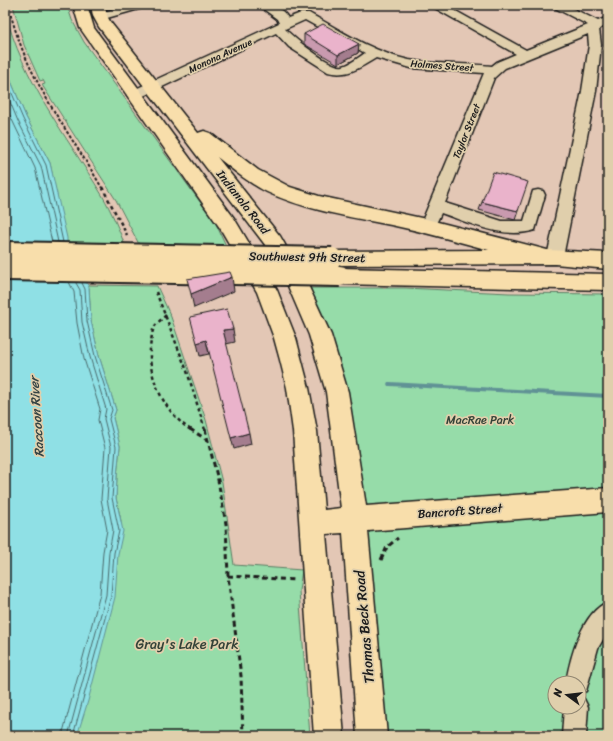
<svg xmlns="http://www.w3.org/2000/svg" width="613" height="741" font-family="Sriracha,sans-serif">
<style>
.green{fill:#96dca9;stroke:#597c62;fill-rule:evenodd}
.water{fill:#8fe0e5;stroke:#619295}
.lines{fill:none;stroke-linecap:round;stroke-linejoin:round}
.shore{stroke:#4a6a6c;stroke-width:1}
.stream{fill:#619295;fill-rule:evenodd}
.minor-casing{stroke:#1c1c1c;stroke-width:3}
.major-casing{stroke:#1c1c1c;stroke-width:3}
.path-far2{stroke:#1c1c1c;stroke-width:2;stroke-dasharray:3 2;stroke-linecap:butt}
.path-far1{stroke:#1c1c1c;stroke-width:2.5;stroke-dasharray:3.5 3;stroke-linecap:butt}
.path{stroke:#1c1c1c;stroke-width:3;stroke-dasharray:5 3.5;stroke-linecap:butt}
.minor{fill:#e0cfac;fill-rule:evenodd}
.major{fill:#f8deab;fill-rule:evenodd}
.major-bridge-casing{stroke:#1c1c1c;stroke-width:24;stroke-linecap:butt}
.major-bridge{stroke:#f8deab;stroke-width:20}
.wall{fill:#c99aaf;stroke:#1c1c1c}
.shaded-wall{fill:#a47d8e;stroke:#1c1c1c}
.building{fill:#eab3cb;stroke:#1c1c1c}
.labels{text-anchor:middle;stroke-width:3.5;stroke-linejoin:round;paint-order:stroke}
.far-street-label{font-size:10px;fill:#1c1c1c;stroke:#e0cfac}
.street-label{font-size:12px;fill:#1c1c1c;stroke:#e0cfac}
.park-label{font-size:12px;fill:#344238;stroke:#e0cfac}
.water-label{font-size:13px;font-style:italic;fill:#334344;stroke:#e0cfac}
.near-street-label{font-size:14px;fill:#1c1c1c;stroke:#e0cfac}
.near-park-label{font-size:14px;fill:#344238;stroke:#e0cfac}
</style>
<rect width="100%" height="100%" fill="#e3c7b5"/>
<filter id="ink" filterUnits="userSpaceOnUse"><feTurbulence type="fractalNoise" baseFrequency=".025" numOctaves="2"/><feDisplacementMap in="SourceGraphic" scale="8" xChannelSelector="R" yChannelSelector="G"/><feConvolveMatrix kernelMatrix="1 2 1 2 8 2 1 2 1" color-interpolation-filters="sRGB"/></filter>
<g filter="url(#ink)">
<path class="green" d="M13 5H67L72 20 84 42 216 224 228 250 141 248 116 200 42 85 45 84 43 80 40 81 24 45Z
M5 11C22 80 66 135 102 195 112 212 119 230 126 248L67 247 50 163 26 117 5 67Z
M87 285 157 286 171 317 206 420 222 482 234 565 302 570 299 591 310 736H70L121 521 116 498 117 476 120 446 113 418 116 410 99 356 91 321 89 288Z
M309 288H405L509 293 608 294V736H387L372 585ZM555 683H579V707H555Z"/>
<path class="water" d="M5 67 26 117 50 163 67 238V247L89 287 91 321 99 356 116 410 113 418 120 446 117 476 116 498 123 531 118 554 115 597 88 701 77 736H5Z"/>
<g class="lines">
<path class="shore" d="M5 77 23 119 46 165 63 242
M5 90 18 121 41 166 58 242
M5 105 35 168 52 242
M62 736 100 594 103 552 107 530 101 499 105 448 98 420 100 409 84 359 77 323 74 292 69 282
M68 736 106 595 109 552 113 530 107 499 111 447 104 419 106 409 90 357 82 322 80 290 76 283
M73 736 111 596 114 553 119 531 112 498 116 447 109 419 112 410 95 356 87 321 85 289 82 283"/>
<path class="stream" d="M388 382H390L608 394V398L390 386H388L387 384Z"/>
<defs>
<path id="minor" d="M129 5H148L146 7 100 20 96 18 94 16 96 14Z
M258 5C270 5 282 7 288 18L301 13H309C341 31 373 52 409 60 436 65 465 63 492 66L497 62 516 54 433 7 431 5H445L526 50 588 25 553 7 551 5H566L598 21 608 17V25L599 29 601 45 596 91 563 257 561 261 555 263 549 261 547 257 582 91 589 45 588 34 505 68 494 78 445 203 502 221H524L533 191 538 190 543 191 545 195 535 230C504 240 470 223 441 213L433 230 428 232 423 230 420 226 484 73 411 68 376 58C359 68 348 77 328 72L289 47 276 33 139 98 134 99 129 98 127 95 129 92 279 23 277 19ZM305 20 365 53C359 57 351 64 343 66 331 69 294 38 285 29Z
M608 602V631L598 648 586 691 579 694V683H566C570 658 582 612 608 602Z
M579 696 584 699 588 707 586 736H562L564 707H579Z"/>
<path id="major" d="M73 5H87L94 28 234 218 277 290 296 338 309 388 317 431 324 510 341 508 326 392 309 335 288 286 266 246 99 27 93 16 91 5H105L107 16 111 23 198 133 204 131 210 133 258 170 290 187 319 196 426 219 532 246 547 250 608 253V269L555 264 332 265 325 263 322 258 325 253 332 251 489 250C456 241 424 232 391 225 350 217 305 210 267 192 249 183 233 170 217 157L280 236 308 285 331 335 348 392 366 506 608 488V512L368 531 387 736H357L343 533 326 534 344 736H314L293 431 287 388 280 360 274 338 257 292 220 228 80 28Z
M340 268 608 274V290L340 284 333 281 330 276 333 271Z"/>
</defs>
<use href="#minor" class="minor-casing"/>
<use href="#major" class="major-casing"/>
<path class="path-far2" d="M8 5C14 27 21 49 31 69 51 111 79 148 102 188"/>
<path class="path-far1" d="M102 187 127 235
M156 292 187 371 205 430
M166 315C162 319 158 322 155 326 152 330 152 336 151 341 145 373 164 413 191 430"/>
<path class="path" d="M190 429 207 440
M205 429 218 480 226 524 228 576 241 676 243 736
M381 560 387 547 398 538
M228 576 295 580"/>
<use href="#minor" class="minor"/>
<use href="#major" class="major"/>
<defs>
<path id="major-bridge" d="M5 252 332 258
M5 270 340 276"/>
</defs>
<use href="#major-bridge" class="major-bridge-casing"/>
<use href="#major-bridge" class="major-bridge"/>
</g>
<path class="wall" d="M304 34 359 44 358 53 338 64 304 44Z
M482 202 518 211 515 220 479 210Z"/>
<path class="shaded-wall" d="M359 44 358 53 338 64V55Z
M232 277 234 291 194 308 191 294Z
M233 329 235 342 226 344 223 330Z
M206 340 209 354 200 356 197 343Z
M249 433 251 444 234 449 231 438Z"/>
<path class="building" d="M323 24 359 44 338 55 304 34Z
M493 172 528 182 518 211 482 202Z
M230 272 232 277 191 294 187 279Z
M227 309 233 329 223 330 249 433 231 438 206 340 197 343 190 317Z"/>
</g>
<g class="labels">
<g class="far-street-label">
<text transform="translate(220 55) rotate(-25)" y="4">Monona Avenue</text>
<text transform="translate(442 65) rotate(4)" y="4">Holmes Street</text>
<text transform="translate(466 131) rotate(-68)" y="4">Taylor Street</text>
</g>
<g class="street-label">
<text transform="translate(243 202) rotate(52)" y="4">Indianola Road</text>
<text transform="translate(307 257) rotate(1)" y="4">Southwest 9th Street</text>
<text transform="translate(460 511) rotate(-4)" y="4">Bancroft Street</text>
</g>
<g class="park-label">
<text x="480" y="424">MacRae Park</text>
</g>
<g class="water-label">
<text transform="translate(36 417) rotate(-94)" y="5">Raccoon River</text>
</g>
<g class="near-street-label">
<text transform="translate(364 627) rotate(-95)" y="5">Thomas Beck Road</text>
</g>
<g class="near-park-label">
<text x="187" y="649">Gray's Lake Park</text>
</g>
</g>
<rect width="613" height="741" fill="none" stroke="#e0cfac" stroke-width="20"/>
<rect x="10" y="10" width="593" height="721" fill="none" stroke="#1c1c1c" stroke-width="1.5" filter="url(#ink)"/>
<g transform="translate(567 695) rotate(285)"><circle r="19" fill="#e0cfac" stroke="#928772"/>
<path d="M0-3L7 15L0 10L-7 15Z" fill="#1c1c1c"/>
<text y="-6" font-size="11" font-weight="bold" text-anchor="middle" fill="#1c1c1c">N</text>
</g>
</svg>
